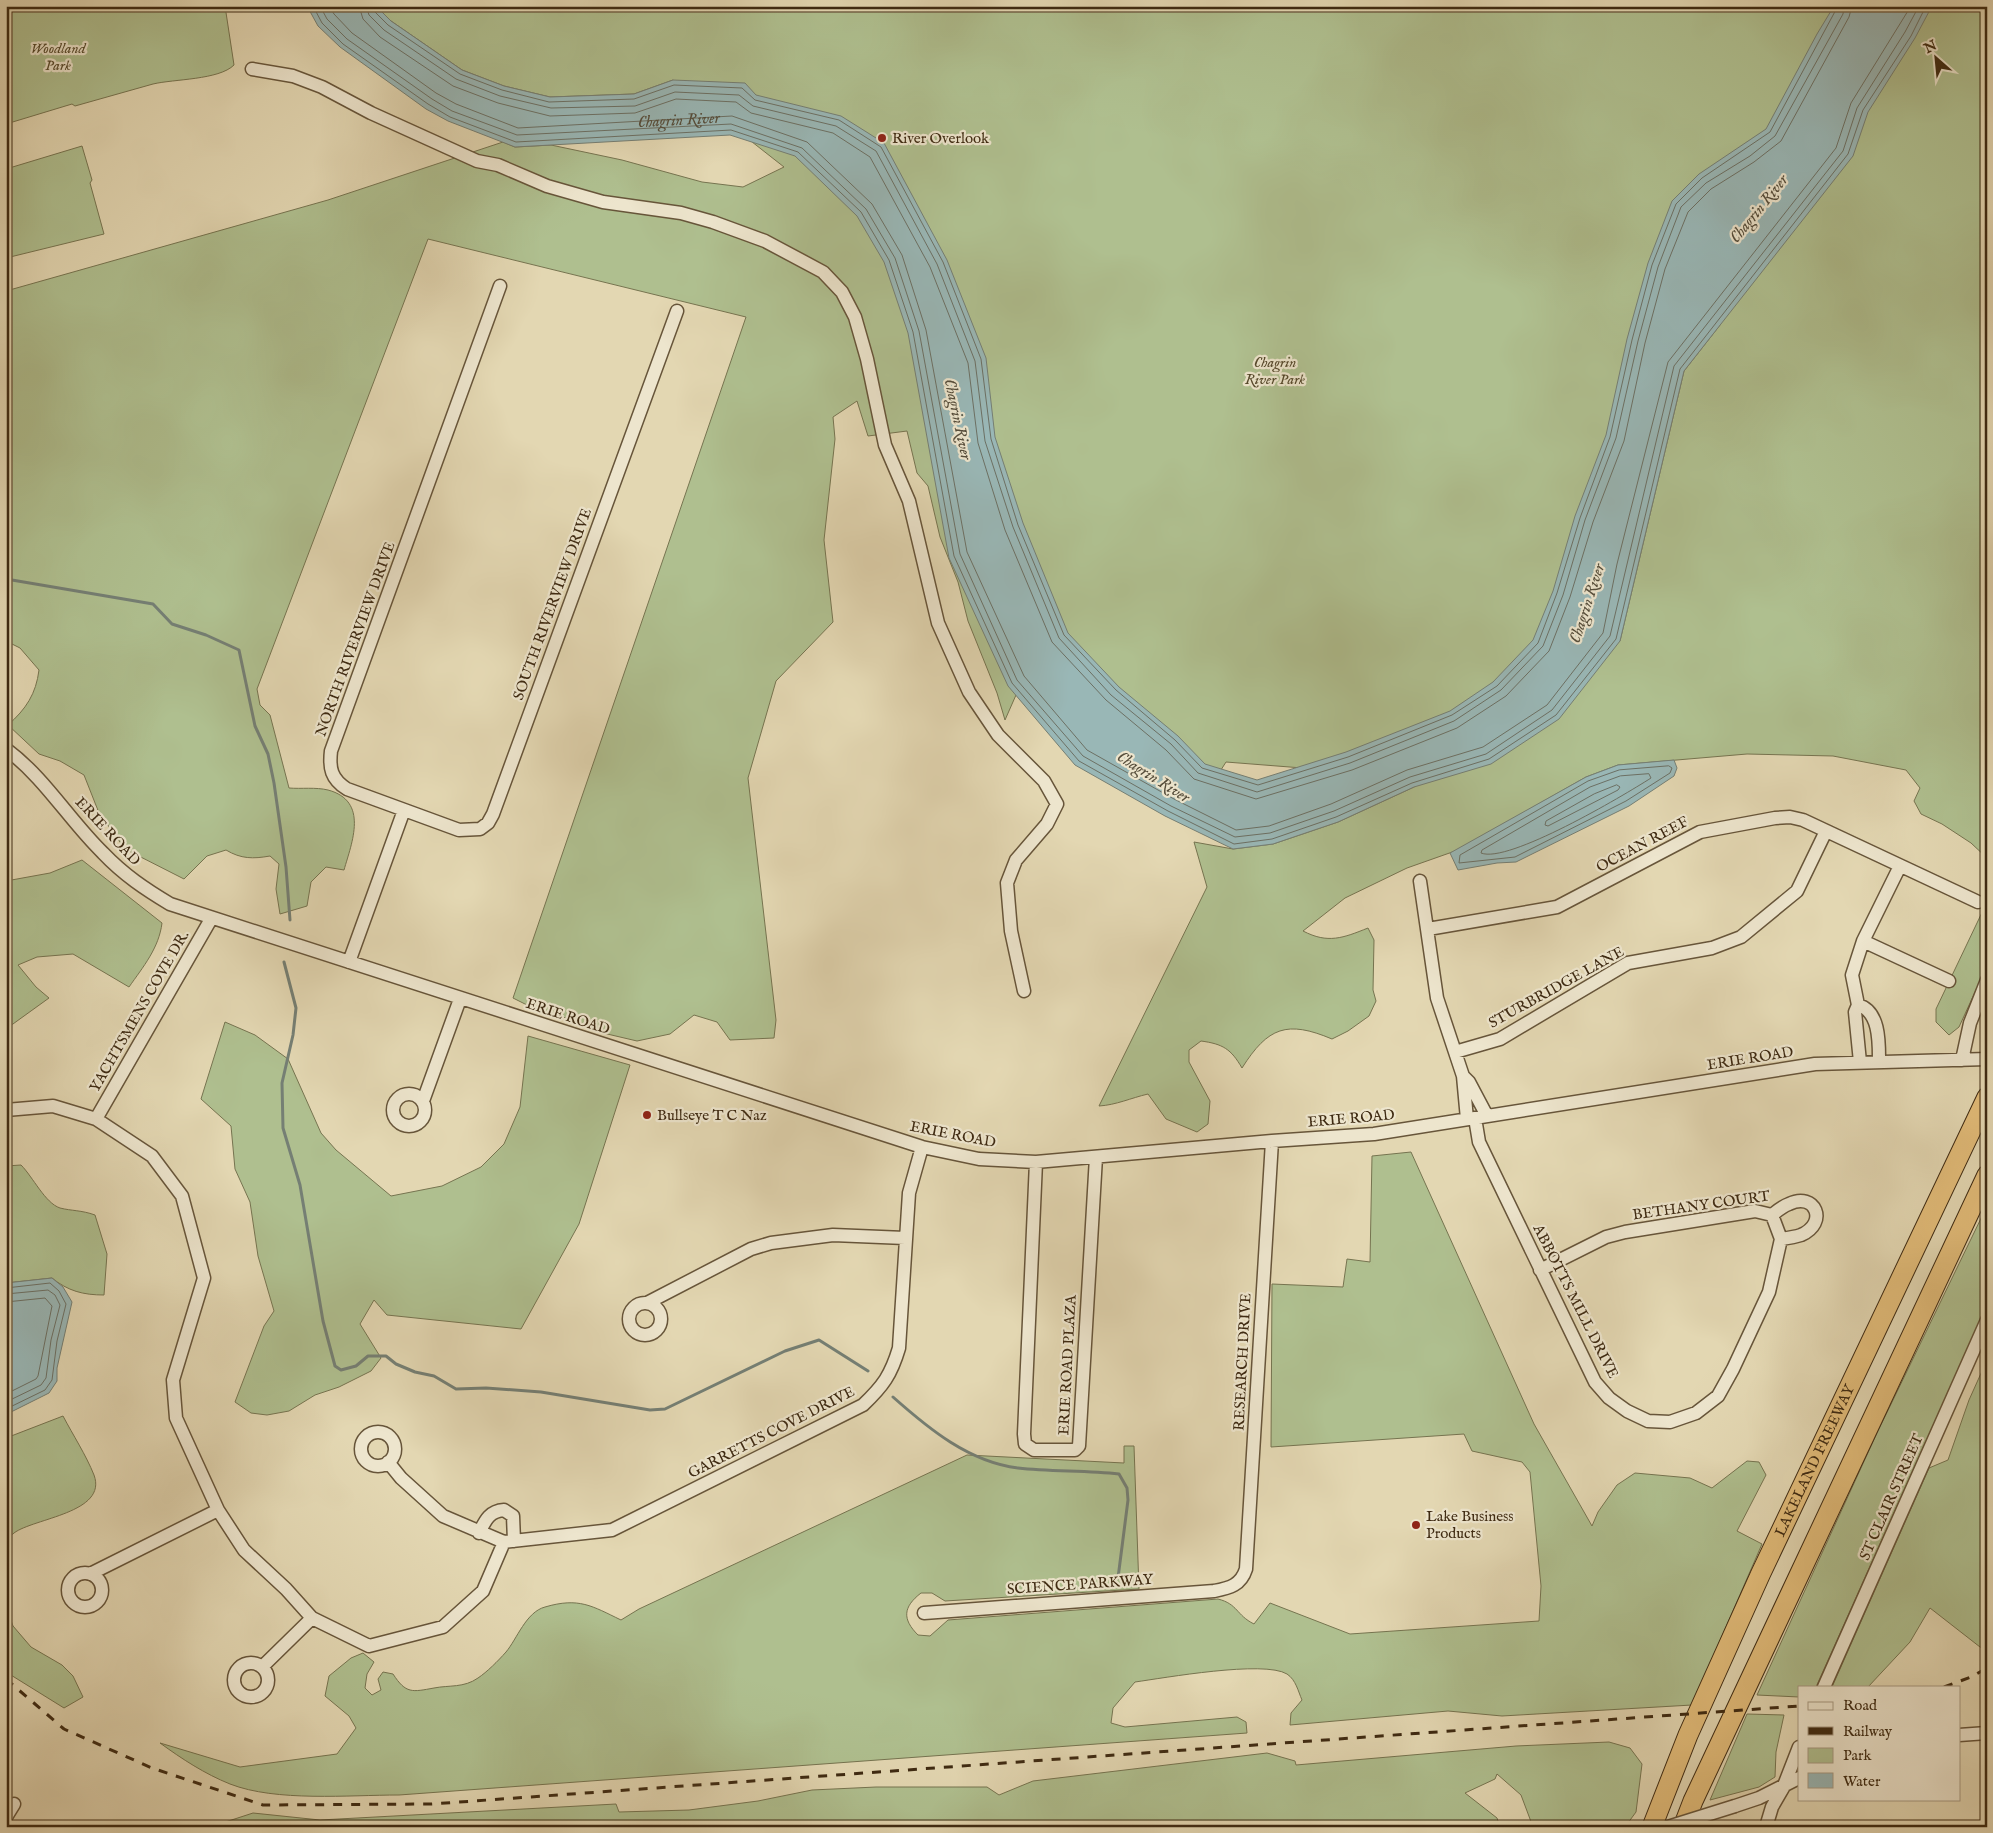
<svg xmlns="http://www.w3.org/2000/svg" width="1993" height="1833" font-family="'IM FELL English',serif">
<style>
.green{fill:#afbf8f;stroke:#767450}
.water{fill:#99b7b6;stroke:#757f74}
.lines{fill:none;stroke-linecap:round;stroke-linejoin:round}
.shore{stroke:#6c7064;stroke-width:1}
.stream{stroke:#757f74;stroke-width:3}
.minor-casing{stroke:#67553a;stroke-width:15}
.highway-casing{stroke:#3e2a12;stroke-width:21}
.minor{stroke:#ede5cd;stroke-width:12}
.highway{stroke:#e2bc79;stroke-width:19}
.rail{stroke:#3e2a12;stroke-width:3;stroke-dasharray:9 9;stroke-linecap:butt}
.minor-bridge-casing{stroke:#67553a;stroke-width:15;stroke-linecap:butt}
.minor-bridge{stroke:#ede5cd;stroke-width:12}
.poi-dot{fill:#8f2418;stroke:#ede5cd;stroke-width:2}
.labels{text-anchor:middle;stroke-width:4.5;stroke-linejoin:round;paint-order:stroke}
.park-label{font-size:15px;font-style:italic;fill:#55482b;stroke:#ede5cd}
.poi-label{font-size:15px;fill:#3e2a12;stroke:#ede5cd;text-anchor:start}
.street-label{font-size:15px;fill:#3e2a12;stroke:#ede5cd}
.water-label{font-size:16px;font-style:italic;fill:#554d3b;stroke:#ede5cd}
</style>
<rect width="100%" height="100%" fill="#e3d7b2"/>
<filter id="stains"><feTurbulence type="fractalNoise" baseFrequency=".004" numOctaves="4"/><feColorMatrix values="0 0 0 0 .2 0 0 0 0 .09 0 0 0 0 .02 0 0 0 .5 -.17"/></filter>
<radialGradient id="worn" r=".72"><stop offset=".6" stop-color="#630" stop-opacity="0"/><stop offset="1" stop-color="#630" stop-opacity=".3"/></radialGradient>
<path class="green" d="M6 6H225L234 65C219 80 174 79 153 84 127 91 101 99 75 106L72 104 6 124Z
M376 6H1987V858L1971 843 1942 824 1921 814 1914 801 1920 788 1906 770 1833 756 1747 754 1618 765 1586 777 1458 850 1407 868 1345 898 1303 931C1328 944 1343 938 1368 928L1374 940 1373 990 1376 1001 1369 1016 1348 1031 1332 1039C1287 1020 1268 1027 1242 1068 1231 1049 1223 1044 1201 1041L1189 1050V1062L1210 1101 1208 1124 1197 1132 1166 1119 1148 1094C1131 1098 1116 1105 1099 1106L1207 887 1194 842 1233 849 1273 844 1338 822 1414 787 1620 641 1684 371 1720 325 1677 308 1615 629 1366 773 1226 762 1198 806 1027 670 1005 720 997 693 968 621 958 582 940 537 928 486 917 473 907 431 868 436 857 401 833 417 835 439 824 540 833 622 776 681 748 778 776 1020 774 1038 730 1040 717 1022 694 1015 670 1034 637 1041 603 1033 573 1019 545 1014 513 998 746 317 428 239 257 689 260 705 270 715 289 788C301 789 316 787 328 790 369 801 352 842 344 870L326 867 311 882 307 906 280 914 276 889 279 864 270 856C253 859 241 859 226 850L207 856 184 879 125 849 99 813 84 775 60 761 39 754 8 725C26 709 36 694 39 670L20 648 6 641V291L328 200 503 142 515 147 551 145 622 160 702 182 743 187 784 167 673 80 634 94 550 97 504 86 462 70 391 21Z
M82 146 92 180 90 183 104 234 6 258V169Z
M82 860 162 923C159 948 143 967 129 987L73 954 37 957 18 965 36 987 49 998 6 1029V881L50 873Z
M1987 902V966L1959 1027 1949 1035 1936 1022V1009Z
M225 1022 255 1035 288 1059 321 1133 336 1150 391 1196 442 1186 481 1167 504 1144 520 1107 528 1036 630 1065 579 1224 521 1329 387 1315 374 1300 360 1324 381 1358 371 1371 339 1387 315 1395 289 1411 267 1415 251 1413 235 1402 264 1326 274 1311 258 1256 250 1202 235 1169 231 1126 201 1099Z
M1411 1152 1534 1424 1592 1526 1598 1512 1617 1485 1635 1473 1690 1478 1712 1488 1747 1461 1759 1462 1766 1475 1737 1531 1762 1544 1692 1705 1502 1716 1448 1711 1290 1725 1291 1713 1302 1700C1298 1691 1296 1680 1287 1674 1264 1660 1164 1678 1135 1682L1113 1708 1111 1723 1125 1727 1237 1717 1246 1722 1247 1733 399 1795C349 1795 276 1802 230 1784 205 1774 182 1759 160 1743L240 1767 337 1754 356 1728 349 1716 325 1696 329 1676 351 1658 363 1653 374 1662 367 1674 365 1688 372 1695 381 1690 378 1679 383 1672 393 1674C406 1694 412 1692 434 1688 449 1685 464 1688 478 1678 487 1672 498 1661 506 1652 517 1639 526 1612 545 1607 579 1597 592 1606 621 1620L639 1609 967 1455 1124 1463V1446H1134L1139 1589 945 1601 932 1593H921C903 1607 902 1619 918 1635L930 1636 948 1620 1218 1599C1238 1604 1236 1615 1254 1624L1270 1603 1350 1634 1539 1621 1541 1586 1530 1472 1522 1462 1472 1451 1464 1434 1271 1447 1272 1284 1343 1287 1347 1259 1370 1262 1372 1156Z
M21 1165C33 1177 45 1203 60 1208 72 1211 81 1210 95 1215L107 1254 104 1295C83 1295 68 1291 52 1278L6 1283V1166Z
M1987 1206V1305L1816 1687H1799V1697L1757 1695 1877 1433Z
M1987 1360V1649L1980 1647 1930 1608 1910 1642 1868 1687H1832L1929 1468 1948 1460 1969 1400Z
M63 1416C73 1435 86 1455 94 1475 108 1513 34 1518 14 1533 11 1535 9 1539 6 1541V1438Z
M6 1606 13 1626 31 1647 62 1665 73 1676 83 1697 64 1708 6 1672Z
M1747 1714 1784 1715 1776 1752 1775 1777 1759 1787 1710 1800Z
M1609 1742 1630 1748 1642 1764 1636 1812 1625 1827H1533L1521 1795 1497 1774 1495 1779 1465 1793 1497 1818 1500 1827H210L253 1813 320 1820 616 1804 619 1812 689 1810 758 1801 812 1790 876 1787H987L999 1795 1033 1781 1267 1753 1295 1761 1296 1765 1516 1746Z"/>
<path class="water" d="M307 6H376L391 21 462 70 504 86 550 97 634 94 673 80 745 83 756 95 841 116 884 143 947 260 986 358 995 437 1023 523 1068 633 1119 687 1178 736 1205 764 1257 780 1346 752 1450 711 1493 682 1533 640 1553 591 1575 516 1606 435 1627 339 1648 263 1672 201 1699 174 1766 129 1817 34 1834 6H1932L1915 38 1868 112 1853 156 1684 371 1620 641 1559 719 1491 764 1414 787 1338 822 1273 844 1233 849 1165 816 1075 765 1008 686 949 558 908 333 884 262 857 216 795 156 730 135 515 147 448 121 426 109 340 47 318 26Z
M1674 760 1677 768 1674 776 1629 806 1516 862 1497 863 1458 870 1450 853 1586 777 1618 765Z
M52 1278 63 1287 72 1302 57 1368V1381L49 1393 9 1413 6 1419V1283Z"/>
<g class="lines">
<g class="shore">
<path d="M313 6 322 23 343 44 428 104 450 117 516 142 731 130 798 152 861 212 889 260 913 332 954 556 1012 683 1079 761 1168 811 1234 844 1272 839 1336 817 1412 783 1489 759 1556 715 1616 639 1680 369 1848 154 1863 110 1911 36 1926 6"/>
<path d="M320 6 327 19 347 39 432 99 452 111 517 135 731 124 802 148 866 209 895 258 919 331 960 554 1017 680 1083 756 1171 806 1235 837 1270 833 1334 811 1410 777 1486 754 1552 710 1610 636 1674 366 1843 151 1857 108 1905 32 1919 6"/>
<path id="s1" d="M329 6 334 14 352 33 436 93 456 104 518 128 732 116 807 142 872 204 902 255 926 330 967 552 1024 676 1087 750 1174 799 1236 830 1269 826 1331 804 1407 770 1483 747 1547 705 1603 633 1617 564 1668 362 1836 148 1851 103 1911 6"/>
<path d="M359 6 363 19 380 37 453 86 498 103 550 116 635 113 676 99 736 102 751 113 833 133 870 157 930 267 968 363 978 443 1005 530 1052 642 1106 700 1166 750 1194 779 1256 799 1352 770 1457 728 1506 696 1549 651 1570 597 1593 522 1624 441 1645 343 1665 269 1688 212 1711 189 1754 162 1781 141 1849 17 1852 6"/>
<path d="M366 6 369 15 384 30 456 79 500 96 551 108 635 106 675 92 739 95 753 106 836 126 876 151 937 264 975 361 985 441 1013 527 1059 638 1111 695 1171 744 1198 773 1257 792 1350 763 1454 721 1501 690 1543 646 1563 595 1585 520 1616 438 1638 341 1658 267 1681 207 1706 183 1750 156 1775 136 1843 14 1844 6"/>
<path d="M373 6 374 11 388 25 460 74 502 90 549 102 634 99 674 85 742 88 755 100 839 120 881 147 943 262 981 359 991 439 1018 525 1064 635 1116 690 1175 740 1202 768 1258 785 1348 757 1452 715 1497 686 1538 643 1557 593 1580 518 1610 437 1632 340 1652 265 1676 204 1702 178 1770 132 1838 6"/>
<path d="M1669 766 1672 768 1670 773 1626 801 1515 857 1459 863 1460 855 1588 781 1619 770Z"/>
<path d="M1649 774 1651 778C1623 796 1508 864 1481 853L1482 850 1590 787 1620 776Z"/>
<path d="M1617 785 1620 787 1618 790 1548 826 1545 825 1546 821 1594 794Z"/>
<path d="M6 1288 50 1283 59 1291 66 1304 57 1341 52 1380 45 1390 6 1409"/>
<path d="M6 1294 48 1290 55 1295 60 1305 51 1340 46 1378 41 1385 6 1402"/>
<path d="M6 1302 45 1298 52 1306 38 1376 36 1379 6 1394"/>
</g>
<path class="stream" d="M6 579 153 604 172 624 206 635 239 650 255 726 268 754 274 783 286 867 290 920
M284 962 296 1008 293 1035 282 1083 283 1128 300 1185 323 1321 335 1366 341 1370 356 1366 368 1356H386L396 1364 415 1372 434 1376 456 1389 486 1388 541 1392 650 1410 665 1409 785 1351 819 1340 868 1371
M893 1397C929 1429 969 1462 1018 1468 1052 1472 1085 1470 1119 1474L1127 1488 1128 1500 1118 1578"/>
<defs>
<path id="minor" d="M252 69 293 76 322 87 371 113 477 161 498 165 547 186 603 202 681 213 713 222 765 241 823 272 842 292 855 317 867 359 885 445 909 501 938 623 969 692 998 735 1044 781 1057 804 1047 824 1016 860 1007 883 1011 931 1024 991
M500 286 331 751C329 768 331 779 347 789L459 830 480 829 488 823 493 814 677 311
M6 749C45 778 69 820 103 853 124 875 145 889 170 904L922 1147 979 1159 1036 1162 1272 1141 1374 1134 1815 1064 1987 1059
M1420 881 1437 998 1463 1076 1469 1082 1487 1116
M1428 929 1557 907 1700 832 1775 818 1790 817 1803 820 1978 902
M1863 941 1949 981
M349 962 404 810
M1858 1005C1880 1011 1879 1043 1879 1061
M1455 1052 1500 1039 1628 963 1712 948 1741 937 1797 891 1826 831
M1962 1060 1970 1023 1987 980
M1860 1062 1855 1012 1858 1005 1852 975 1863 941 1900 866
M1463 1076 1467 1119
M393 1110a16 16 0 1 1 32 0a16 16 0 1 1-32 0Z
M423 1101 460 999
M6 1110 53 1106 96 1119 152 1156 182 1196 204 1278 173 1380 176 1418 218 1510 244 1550 286 1589 312 1618 369 1646 443 1627 483 1591 504 1542 612 1530 863 1405C883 1386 891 1375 899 1348L909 1193 922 1147
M1475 1118 1479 1142 1595 1382 1609 1398 1627 1411 1648 1421 1670 1422 1696 1413 1718 1396 1733 1369 1769 1292 1781 1239 1772 1215
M96 1119 211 919
M1036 1162 1024 1434 1025 1444 1034 1450H1075L1079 1446 1096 1157
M1540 1270 1606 1237 1625 1232 1755 1211 1772 1215C1777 1211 1783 1206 1789 1204 1815 1191 1829 1223 1801 1235 1795 1237 1788 1238 1781 1239
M629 1319a16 16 0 1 1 32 0a16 16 0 1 1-32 0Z
M647 1303 751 1249 771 1243 833 1235 905 1238
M361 1449a17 17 0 1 1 34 0a17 17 0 1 1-34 0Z
M388 1462 401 1478 443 1516 504 1542
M479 1533C485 1521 489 1511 504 1510L513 1516 514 1541
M68 1590a17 17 0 1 1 34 0a17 17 0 1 1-34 0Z
M90 1574 218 1510
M924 1613 1214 1591C1230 1588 1241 1585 1246 1569L1272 1141
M234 1680a17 17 0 1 1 34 0a17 17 0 1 1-34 0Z
M262 1667 312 1618
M1824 1687 1987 1320
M1959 1735 1987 1733
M1735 1806 1759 1798 1799 1778
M6 1817 14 1804
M1766 1827 1772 1807 1783 1788 1799 1747"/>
<g id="highway">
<path id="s2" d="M1652 1827 1688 1735 1761 1573 1987 1097"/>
<path d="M1683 1827 1693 1801 1987 1175"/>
</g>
</defs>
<use href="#minor" class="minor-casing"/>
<use href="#highway" class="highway-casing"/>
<use href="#minor" class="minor"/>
<use href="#highway" class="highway"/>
<path class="rail" d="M6 1679 64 1729 152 1768 263 1805 432 1804 1799 1706
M1944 1687 1971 1677 1987 1668"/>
<defs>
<path id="minor-bridge" d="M1668 1827 1735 1806"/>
</defs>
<use href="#minor-bridge" class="minor-bridge-casing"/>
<use href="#minor-bridge" class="minor-bridge"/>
</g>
<g class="poi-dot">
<circle cx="882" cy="138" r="5"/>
<circle cx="647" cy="1115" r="5"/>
<circle cx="1416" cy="1525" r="5"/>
</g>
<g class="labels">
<g class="park-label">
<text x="58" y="53">Woodland<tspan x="58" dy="17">Park</tspan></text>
<text x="1275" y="367">Chagrin<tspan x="1275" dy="17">River Park</tspan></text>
</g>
<g class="poi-label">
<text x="892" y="143">River Overlook</text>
<text x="657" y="1120">Bullseye T C Naz</text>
<text x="1426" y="1521">Lake Business<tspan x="1426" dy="17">Products</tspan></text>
</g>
<g class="street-label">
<text transform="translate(552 604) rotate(-70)" y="5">SOUTH RIVERVIEW DRIVE</text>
<text transform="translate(355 639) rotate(-70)" y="5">NORTH RIVERVIEW DRIVE</text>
<text transform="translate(108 831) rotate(47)" y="5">ERIE ROAD</text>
<text transform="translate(1642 844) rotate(-28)" y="5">OCEAN REEF</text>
<text transform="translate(1556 987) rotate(-29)" y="5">STURBRIDGE LANE</text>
<text transform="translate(139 1011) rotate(-60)" y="5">YACHTSMENS COVE DR.</text>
<text transform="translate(568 1016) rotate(18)" y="5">ERIE ROAD</text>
<text transform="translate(1750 1058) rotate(-9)" y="5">ERIE ROAD</text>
<text transform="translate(1351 1118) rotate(-5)" y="5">ERIE ROAD</text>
<text transform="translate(953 1134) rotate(11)" y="5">ERIE ROAD</text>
<text transform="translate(1701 1205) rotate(-8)" y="5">BETHANY COURT</text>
<text transform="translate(1576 1301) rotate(63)" y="5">ABBOTTS MILL DRIVE</text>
<text transform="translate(1242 1362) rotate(-87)" y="5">RESEARCH DRIVE</text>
<text transform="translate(1067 1365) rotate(-87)" y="5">ERIE ROAD PLAZA</text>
<text transform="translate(771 1432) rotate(-27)" y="5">GARRETTS COVE DRIVE</text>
<text dy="5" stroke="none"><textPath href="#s2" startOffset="401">LAKELAND FREEWAY</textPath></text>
<text transform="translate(1891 1497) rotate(-66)" y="5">ST CLAIR STREET</text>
<text transform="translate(1080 1584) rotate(-4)" y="5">SCIENCE PARKWAY</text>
</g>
<g class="water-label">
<text dy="6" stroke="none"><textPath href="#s1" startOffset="389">Chagrin River</textPath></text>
<text transform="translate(1758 208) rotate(-51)" y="6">Chagrin River</text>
<text transform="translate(959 419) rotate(78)" y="6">Chagrin River</text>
<text transform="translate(1586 603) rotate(-72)" y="6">Chagrin River</text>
<text transform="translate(1154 776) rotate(32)" y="6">Chagrin River</text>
</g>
</g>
<rect width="1993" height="1833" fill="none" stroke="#e3d7b2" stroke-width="25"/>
<rect x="8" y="8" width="1978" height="1818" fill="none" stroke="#3e2a12" stroke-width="2.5"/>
<rect x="12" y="12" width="1968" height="1808" fill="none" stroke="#3e2a12"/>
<rect x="1798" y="1686" width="162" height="115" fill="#ede5cd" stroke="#a79a82"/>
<rect x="1808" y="1702" width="25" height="8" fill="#ede5cd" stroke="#a79a82"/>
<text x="1843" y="1710" font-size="15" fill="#3e2a12">Road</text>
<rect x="1808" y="1727" width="25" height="8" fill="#3e2a12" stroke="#a79a82"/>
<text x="1843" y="1736" font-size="15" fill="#3e2a12">Railway</text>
<rect x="1808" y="1748" width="25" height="15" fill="#afbf8f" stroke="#a79a82"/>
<text x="1843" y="1760" font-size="15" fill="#3e2a12">Park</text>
<rect x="1808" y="1773" width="25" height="15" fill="#99b7b6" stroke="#a79a82"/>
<text x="1843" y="1786" font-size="15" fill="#3e2a12">Water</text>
<g transform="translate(1936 58) rotate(333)" stroke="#ede5cd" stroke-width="4" paint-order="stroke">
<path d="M0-4L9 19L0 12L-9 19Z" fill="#3e2a12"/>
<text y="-8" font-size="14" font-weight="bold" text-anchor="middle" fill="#3e2a12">N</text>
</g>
<rect width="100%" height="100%" filter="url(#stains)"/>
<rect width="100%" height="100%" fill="url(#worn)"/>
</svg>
